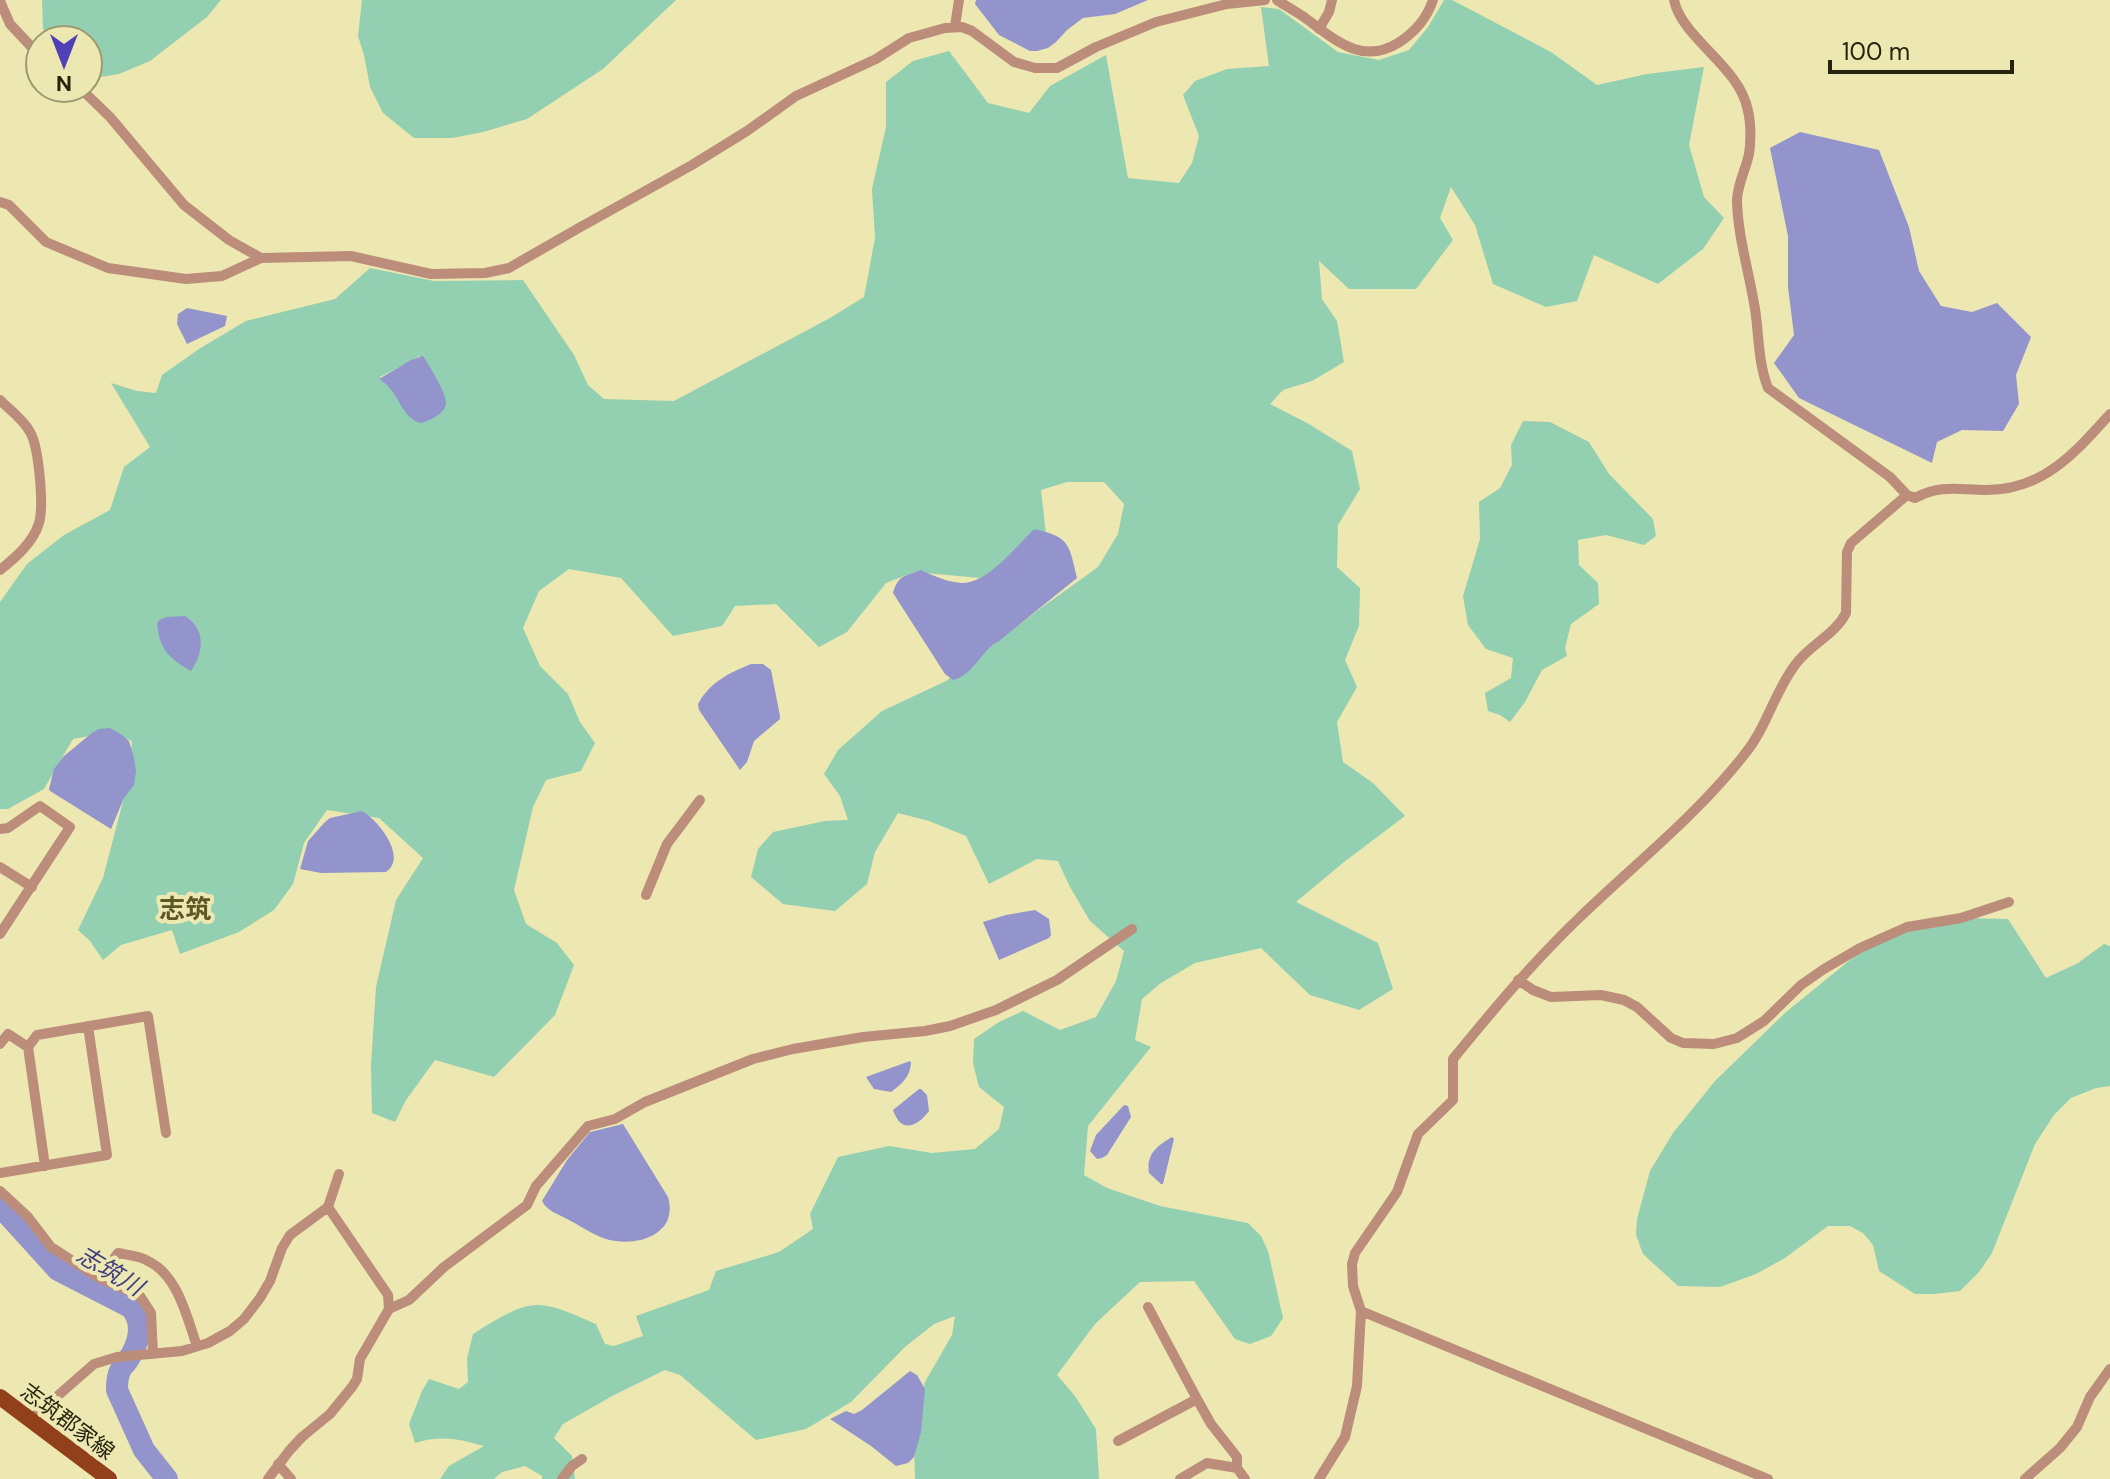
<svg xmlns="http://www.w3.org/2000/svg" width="2110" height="1479" font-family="'DM Sans','Noto Sans JP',sans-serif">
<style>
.green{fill:#93cfb1;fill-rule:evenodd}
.water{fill:#9394cc}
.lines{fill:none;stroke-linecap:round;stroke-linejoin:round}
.river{stroke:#9394cc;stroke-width:22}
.minor{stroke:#bc8d7a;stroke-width:10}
.primary{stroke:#91401b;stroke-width:16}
.labels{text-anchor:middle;stroke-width:8;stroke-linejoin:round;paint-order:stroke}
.street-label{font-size:22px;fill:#26240f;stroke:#ede8b2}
.water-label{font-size:24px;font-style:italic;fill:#413d81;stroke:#ede8b2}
.quarter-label{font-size:26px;font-weight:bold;fill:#5e5827;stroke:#ede8b2}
</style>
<rect width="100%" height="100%" fill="#ede8b2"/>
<path class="green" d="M42 0H221L207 17 150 61 119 74 95 78 88 71V40H55L43 29Z
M362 0H676L603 69 527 119 483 132 452 138H414L383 113 370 87 364 55 358 36Z
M1444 0H1452L1551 52 1597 85 1647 74 1704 67 1689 145 1704 197 1724 218 1703 249 1658 284 1594 255 1577 301 1546 307 1493 284 1475 225 1451 187 1440 218 1453 240 1416 289H1349L1319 261 1322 299 1337 321 1344 362 1312 381 1283 390 1270 404 1309 424 1352 451 1360 489 1338 525 1337 567 1360 588 1359 626 1345 660 1357 687 1337 722 1343 762 1373 783 1405 816 1344 862 1296 902 1378 943 1393 989 1359 1010 1310 995 1261 948 1195 963 1161 983 1142 999 1135 1040 1151 1047 1088 1126 1084 1175 1107 1188 1160 1206 1248 1223 1261 1236 1268 1251 1283 1318 1271 1336 1250 1344 1235 1339 1194 1281 1140 1282 1095 1324 1057 1375 1075 1396 1096 1429 1099 1479H915L914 1432 925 1382 952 1335 955 1316 934 1324 905 1347 851 1402 806 1429 756 1440 680 1375 665 1370 614 1395 563 1424 554 1438 572 1456 575 1479H542V1476L525 1466 502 1472 494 1479H440L449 1466 484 1446C459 1439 440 1435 415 1443L409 1424 422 1391 429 1379 459 1389 468 1382 467 1359 473 1334C489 1324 517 1305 536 1305 553 1304 580 1317 596 1324L605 1344 614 1346 643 1336 636 1316 709 1290 716 1271 779 1252 813 1229 810 1214 838 1157 889 1146 932 1153 975 1149 999 1129 1004 1107 979 1087 973 1063 974 1039 999 1022 1023 1011 1060 1030 1096 1017 1116 981 1124 951 1090 921 1070 887 1058 861 1037 859 989 884 966 836 929 821 898 813 875 852 867 884 835 911 783 904 751 877 758 849 773 832 825 821 848 820 840 796 824 774 838 750 882 711 946 681 1037 611 1098 567 1118 534 1124 504 1104 482H1067L1041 490 1046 534 1020 555 980 578 914 572 886 583 847 632 819 647 776 604 735 606 722 626 673 636 621 578 569 569 539 591 523 628 540 666 568 694 580 722 595 743 581 771 546 780 533 807 514 890 526 924 557 943 574 965 555 1015 494 1077 435 1060 406 1100 395 1122 372 1113 371 1065 376 987 396 900 423 858 379 818 327 810 304 843 293 884 274 910 239 932 180 954 172 930 121 945 103 960 90 941 78 930 103 878 127 786 132 741 111 732 73 739 44 789 8 809H0V602L27 564 64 535 110 510 124 467 150 447 111 383 137 391 156 393 162 375 199 349 246 321 335 299 370 268 434 281 523 280 574 355 588 385 604 399 674 401 830 318 864 297 875 238 872 189 886 127V82L913 61 949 51 988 103 1029 113 1050 86 1106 55 1128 178 1179 183 1192 163 1199 136 1183 95 1195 81 1227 69 1269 66 1261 7 1279 9 1338 52 1379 60 1409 50 1428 27ZM420 356 398 401 391 387 380 377Z
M1523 421 1550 422 1589 442 1609 474 1653 519 1656 536 1644 545 1606 535 1578 540 1579 565 1598 583 1599 604 1571 624 1565 648 1567 656 1542 670 1525 702 1510 722 1500 715 1488 711 1485 693 1511 678 1513 658 1486 649 1468 625 1463 596 1480 539 1479 502 1500 488 1512 465 1511 445Z
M1960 918 2008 919 2046 978 2078 963 2104 944 2110 946V1086L2096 1088 2071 1098 2054 1115 2035 1144 1992 1253 1979 1272 1960 1291 1934 1294H1915L1879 1271 1873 1245 1863 1233 1850 1226H1828L1785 1258 1756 1274 1720 1287 1678 1286 1643 1254 1636 1235 1637 1219 1650 1171 1673 1133 1715 1081 1786 1012 1850 960 1882 937Z"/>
<path class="water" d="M976 0H1148L1115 14 1083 18 1067 30 1056 42 1048 48 1037 51H1030L999 35 975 4Z
M1800 132 1879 150 1909 227 1919 271 1941 306 1972 312 1997 303 2031 337 2016 375 2019 404 2003 431 1962 430 1937 442 1932 463 1799 398 1774 363 1794 335 1788 287V236L1770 148Z
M187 308 227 316 225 326 187 344 177 324 178 314Z
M423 356C429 365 446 392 446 403 445 414 429 421 421 423 399 417 400 391 379 379L411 360Z
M1034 529C1070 537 1069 544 1077 578L999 641C981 650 973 676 953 680L945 674 893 593C898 575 905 576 921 570 934 576 955 586 970 582 992 577 1018 545 1034 529Z
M185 616C206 629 204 652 191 671 168 657 160 650 157 624L159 620 167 617Z
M751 664H763L771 670 780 716V719L754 741 747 762 740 770 699 710 698 704C710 682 729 673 751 664Z
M110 728 122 735 129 741 134 758 136 771 134 785 124 798 111 829 50 791 49 789 54 769 64 756 93 732 99 729Z
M362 811C378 820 408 857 386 872L321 873 300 869 308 841 325 822 330 818Z
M1035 910 1049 919 1051 935 1049 938 999 960 983 922 1006 915Z
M910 1061 911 1063C910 1077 902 1084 891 1092L874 1089 866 1077Z
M919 1089H921L927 1095 929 1111C917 1127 901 1134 893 1110Z
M1124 1105 1128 1106 1131 1117 1107 1155 1102 1158 1097 1159 1090 1151 1096 1135Z
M623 1124 668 1197C679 1235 636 1248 606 1239 593 1235 579 1225 567 1219 558 1214 547 1211 542 1201L567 1160 590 1132Z
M1172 1137 1174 1139 1163 1184H1161L1149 1173C1146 1154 1157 1146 1172 1137Z
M910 1371 917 1375 925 1389 921 1432 914 1457 908 1463 896 1466 871 1446 830 1419 846 1411 854 1414 862 1410Z"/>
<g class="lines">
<path class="river" d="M0 1206 58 1270 130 1307C145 1322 139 1344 128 1360 122 1369 125 1361 120 1371 117 1377 117 1383 117 1390L144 1450 167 1479"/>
<path class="minor" d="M1277 0C1286 6 1295 11 1304 17 1333 38 1361 66 1398 43 1414 33 1427 18 1433 0
M1674 0C1682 39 1740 66 1748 111 1751 123 1751 142 1749 154 1746 169 1737 185 1737 201 1738 240 1751 278 1756 316 1759 341 1759 365 1768 388L1890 477 1907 495 1915 498C1941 484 1959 490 1987 490 2043 490 2075 453 2110 414
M0 1 10 24 40 56
M955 26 959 0
M1319 29 1329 12 1332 0
M80 88 110 117 184 205 229 240 261 258
M0 202 9 205 46 242 108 268 186 279 222 276 261 258 351 256 431 274 485 273 509 268 577 229 692 165 747 131 796 96 876 59 909 38 945 28 962 27 972 31 1014 62 1035 68H1057L1096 47 1156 22 1227 4 1265 0
M0 400C10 410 24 420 30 432 39 447 44 506 39 523 33 543 15 558 0 570
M0 829 8 828 40 806 70 827 0 934
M0 867 32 887
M646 895 667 844 700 800
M1518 980 1533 990 1551 997 1601 995 1624 1000 1637 1007 1671 1038 1683 1043 1714 1044 1737 1038 1764 1021 1801 985 1824 969 1860 948 1907 927 1961 918 2009 902
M0 1044 8 1034 28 1047
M45 1166 28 1047 37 1035 148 1016 166 1133
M0 1173 107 1155 88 1026
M0 1191 28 1217 51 1247 99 1278 140 1296 151 1313 153 1354
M99 1278 118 1253C127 1255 140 1256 148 1261 178 1275 187 1318 197 1346
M1148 1307 1197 1399
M389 1309 409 1300 444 1267 527 1205 536 1186 588 1126 615 1119 645 1102 753 1059 793 1049 863 1037 925 1031 950 1026 996 1010 1057 980 1132 929
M1361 1311 1768 1479
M30 1420 94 1364 117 1357 182 1351 208 1343 230 1331 244 1319 260 1298 270 1281 282 1248 290 1235 328 1207 339 1174
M1118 1441 1197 1399 1211 1424 1237 1457V1468
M278 1464 291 1479
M268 1479 289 1451 302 1437 330 1414 352 1387 357 1379 360 1359 389 1309 388 1295 328 1207
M562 1479 572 1466 582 1459
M1180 1479 1207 1463 1237 1468 1245 1479
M1319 1479 1345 1437 1357 1386 1361 1311 1353 1286 1352 1264 1355 1253 1397 1192 1418 1134 1453 1100V1059C1493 1010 1533 962 1579 918 1635 864 1696 816 1744 755 1767 727 1774 693 1795 665 1809 645 1835 635 1846 613L1847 552 1851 543 1907 495
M2025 1479 2060 1448 2077 1427 2090 1397 2110 1369"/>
<path class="primary" d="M0 1397 109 1479"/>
</g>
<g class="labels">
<g class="street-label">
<text transform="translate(68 1421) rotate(37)" y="8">志筑郡家線</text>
</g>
<g class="water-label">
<text transform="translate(110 1271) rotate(31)" y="8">志筑川</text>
</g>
<g class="quarter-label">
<text x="185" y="918">志筑</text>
</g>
</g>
<g transform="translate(64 64) rotate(180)"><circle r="38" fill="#ede8b2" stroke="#9d9a71" stroke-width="2"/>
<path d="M0-6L14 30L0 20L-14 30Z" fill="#5041b8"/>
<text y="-12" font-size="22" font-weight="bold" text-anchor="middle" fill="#26240f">N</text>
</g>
<path d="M1830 60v12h182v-12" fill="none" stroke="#26240f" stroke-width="4"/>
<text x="1842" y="60" font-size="24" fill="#26240f" stroke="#ede8b2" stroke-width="6" paint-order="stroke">100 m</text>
</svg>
